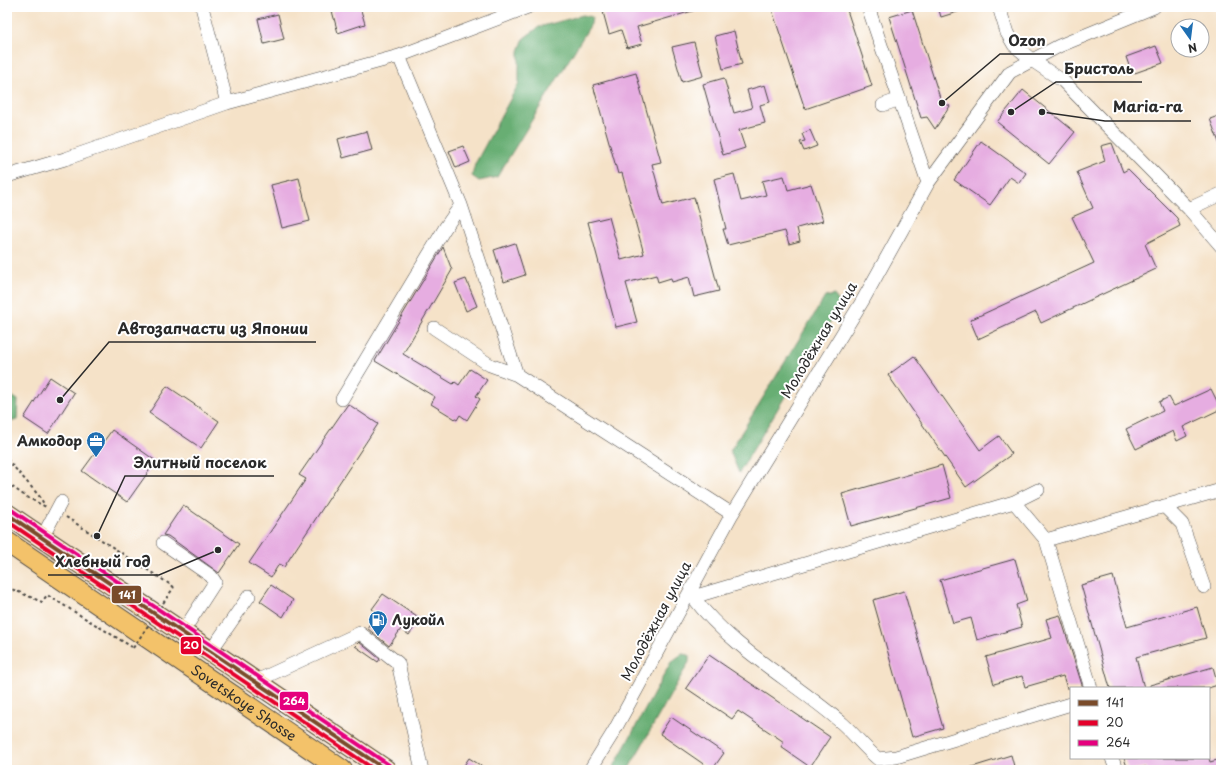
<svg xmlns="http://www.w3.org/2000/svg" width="1228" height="777" font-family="'Playpen Sans',sans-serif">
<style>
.forest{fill:#68ae73;stroke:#4a6c4f}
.building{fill:#e6ade1}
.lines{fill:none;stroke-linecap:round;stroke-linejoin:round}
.minor-casing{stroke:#494643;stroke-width:14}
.highway-casing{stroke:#494643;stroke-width:22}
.path{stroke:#494643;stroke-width:2;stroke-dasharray:3 3;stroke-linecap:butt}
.minor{stroke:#fff;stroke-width:13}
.highway{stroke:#f3c26a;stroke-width:20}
.path-bridge{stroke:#494643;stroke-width:2;stroke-dasharray:3 3;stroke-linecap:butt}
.bus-1-casing{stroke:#fff;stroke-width:7}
.bus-2-casing{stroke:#fff;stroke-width:7}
.bus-3-casing{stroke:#fff;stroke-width:7}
.bus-1{stroke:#7a4b2a;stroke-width:4}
.bus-2{stroke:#e4002b;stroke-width:4}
.bus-3{stroke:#e5007d;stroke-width:4}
.labels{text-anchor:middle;stroke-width:4;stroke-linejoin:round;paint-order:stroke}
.street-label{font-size:14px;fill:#2b2b2b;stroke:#fff}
.poi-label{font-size:14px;font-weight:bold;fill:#2b2b2b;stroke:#fff;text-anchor:end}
.leader{fill:none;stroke:#2b2b2b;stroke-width:1.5}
.callout-dot{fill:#2b2b2b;stroke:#fff;stroke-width:1.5}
.callout-label{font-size:15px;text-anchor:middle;font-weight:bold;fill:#2b2b2b;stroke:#fff;stroke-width:4;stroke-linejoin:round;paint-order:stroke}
.line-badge{stroke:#fff;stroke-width:1.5}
.badge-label{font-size:11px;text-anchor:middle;font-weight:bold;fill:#fff}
</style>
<rect width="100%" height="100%" fill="#fff"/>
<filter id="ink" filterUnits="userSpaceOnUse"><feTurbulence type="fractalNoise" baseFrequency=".025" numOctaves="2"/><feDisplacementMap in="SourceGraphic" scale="8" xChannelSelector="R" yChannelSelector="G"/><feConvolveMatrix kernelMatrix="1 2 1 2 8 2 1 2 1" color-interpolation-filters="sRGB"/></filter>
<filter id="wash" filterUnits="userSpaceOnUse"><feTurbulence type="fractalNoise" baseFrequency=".012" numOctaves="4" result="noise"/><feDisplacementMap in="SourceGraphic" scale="16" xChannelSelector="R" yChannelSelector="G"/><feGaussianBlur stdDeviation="0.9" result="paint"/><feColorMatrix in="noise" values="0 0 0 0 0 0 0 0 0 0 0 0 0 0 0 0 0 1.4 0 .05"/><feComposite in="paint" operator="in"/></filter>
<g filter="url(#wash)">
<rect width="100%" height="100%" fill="#f5e2c8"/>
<path class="forest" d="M583 15 592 17 591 24 497 177 479 181 472 176 475 164 519 83V51L524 38 539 27Z
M834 295 841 304 739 473 730 451 825 297Z
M7 393 18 400 17 420 7 423Z
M682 654 689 655V662L628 770H612L671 662Z"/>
<g id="blocks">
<path class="building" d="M347 7H360L365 24 338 33 332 11Z
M621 7H695L696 10 637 27 642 44 627 48 621 30 609 34 603 12Z
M771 7H846L872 86 805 109Z
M938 7H967V9L941 17Z
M912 10 941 101 950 106 935 129 927 117 921 118 889 17Z
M278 14 284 39 264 44 258 19Z
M734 31 742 64 723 69 715 36Z
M694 42 703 76 682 82 672 47Z
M1156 46 1163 63 1132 74 1126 57Z
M636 73 661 162 652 164 663 205 694 197 719 291 694 297 689 277 672 282 671 278 658 282 656 275 626 283 637 322 616 327 588 222 609 217 621 260 644 254 622 173 618 174 593 85Z
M724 78 734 113 752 108 747 90 765 85 770 102 760 105 765 123 739 130 745 148 723 155 703 84Z
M1023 90 1075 132 1049 164 997 122Z
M1221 115V145H1220L1210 119Z
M810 130 817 146 804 151 800 142 805 141 802 134Z
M367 131 372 150 343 158 338 139Z
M981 141 1026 173 1019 183 1010 177 990 205 954 180Z
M1112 143 1123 172 1128 169 1177 218 1180 226 1145 244 1156 269 1041 323 1036 312 978 339 970 320 1094 263 1072 217 1093 208 1077 172 1105 161 1101 146Z
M463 146 470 162 456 168 449 151Z
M734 174 741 201 766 195 762 181 784 176 788 190 811 184 823 221 797 228 800 241 789 244 785 231 728 245 723 229H726L714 179Z
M299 178 310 221 282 228 271 185Z
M515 243 525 275 504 282 494 250Z
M443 247 452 270 403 354 453 384 455 382 459 385 470 369 487 380 476 396 480 399 467 420 460 415 457 420 431 404 435 397 375 361Z
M466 279 477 306 466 311 455 283Z
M914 356 980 450 999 436 1012 454 966 487 888 375Z
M50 377 74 393 48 434 24 418Z
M167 386 219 421 201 448 149 413Z
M1211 389 1221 409 1183 427 1187 436 1177 441 1173 431 1136 449 1126 429 1163 411 1159 402 1169 397 1174 406Z
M348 404 378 424 284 567 279 564 271 577 249 563 306 479 299 475Z
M112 430 156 461 127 502 82 471Z
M942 465 951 498 851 526 842 494Z
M183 505 239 544 219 573 168 536 163 535Z
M1015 559 1027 601 1016 605 1022 627 977 640 971 618 953 623 940 580Z
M1113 576 1127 627 1197 607 1206 638 1136 657 1144 688H1110L1081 585Z
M271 585 293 600 283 617 260 601Z
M904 591 943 728 912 737 873 600Z
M383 594 420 619 409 635 401 629 389 646 367 628 377 613 372 609Z
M1060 615 1083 688H1067L1063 676 1025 687 1022 676 994 684 986 657 1052 638 1046 619Z
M359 642 380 659 378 662 355 646Z
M709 655 830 737 810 767 781 747 784 742 738 711 732 719 686 688Z
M1213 667 1218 685 1208 688H1150V685Z
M671 717 724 753 712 770 660 734Z
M1011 755 1015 770H969V768Z
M469 758 488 770H461Z
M1124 758H1209L1210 762 1221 759V770H1146V767L1128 770Z"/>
</g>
</g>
<g filter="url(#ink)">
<use href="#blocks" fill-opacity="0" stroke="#494643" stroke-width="1"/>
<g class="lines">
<defs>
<path id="minor" d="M202 7 227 103
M868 7 928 183
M999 7 1007 33 1014 45 1033 61 1063 81 1189 209 1221 246
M399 56 461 205 517 375 732 514
M883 105 900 99
M7 176 65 159 227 103 399 56 528 7
M1189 209 1221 194
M434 328 490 365 517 375
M342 399 445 228 461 205
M1014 502 1038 490
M1164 506 1182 524 1204 587
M42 538 61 502
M1046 540 1091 688
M163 543 211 576 215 582 182 633
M693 597C733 650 794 681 843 724 855 735 865 748 878 759L896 757 1071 704
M687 598 693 597 1014 502 1046 540 1221 490
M210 652 249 596
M254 682 360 633 398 663 422 770
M1112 758 1116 770
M590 770 613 733 732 514 863 300 928 183 1010 72 1059 46 1154 7"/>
<g id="highway">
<path d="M7 514 386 770"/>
<path id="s1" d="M7 542 342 770"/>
</g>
</defs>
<use href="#minor" class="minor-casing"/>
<use href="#highway" class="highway-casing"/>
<path class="path" d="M7 459 40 497 45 506
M7 483 25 496 46 507
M66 517 174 587
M7 587 42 602 47 595 132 647"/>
<use href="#minor" class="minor"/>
<use href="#highway" class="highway"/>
<path class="path-bridge" d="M133 648 174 587"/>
<defs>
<path id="bus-1" d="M7 514 386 770"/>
<path id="bus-2" d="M7 521 375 770"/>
<path id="bus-3" d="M10 509 389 765"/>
</defs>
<use href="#bus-1" class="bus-1-casing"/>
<use href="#bus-2" class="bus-2-casing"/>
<use href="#bus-3" class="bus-3-casing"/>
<use href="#bus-1" class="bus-1"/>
<use href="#bus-2" class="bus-2"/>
<use href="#bus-3" class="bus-3"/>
</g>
</g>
<defs>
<symbol id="office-pin" viewBox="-11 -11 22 30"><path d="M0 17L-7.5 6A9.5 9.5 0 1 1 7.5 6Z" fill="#1f6fb2" stroke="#fff"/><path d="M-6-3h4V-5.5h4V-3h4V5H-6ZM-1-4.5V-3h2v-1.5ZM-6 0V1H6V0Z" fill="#fff"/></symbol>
<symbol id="fuel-pin" viewBox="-11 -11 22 30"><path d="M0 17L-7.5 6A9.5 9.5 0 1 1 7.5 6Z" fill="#1f6fb2" stroke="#fff"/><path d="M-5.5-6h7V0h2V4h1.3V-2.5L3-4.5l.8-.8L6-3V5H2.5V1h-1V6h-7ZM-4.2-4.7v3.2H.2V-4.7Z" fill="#fff"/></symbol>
</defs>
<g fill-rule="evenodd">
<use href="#office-pin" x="85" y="430" width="22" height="30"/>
<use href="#fuel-pin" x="367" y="609" width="22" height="30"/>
</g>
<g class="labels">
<g class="street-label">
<text transform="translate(819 340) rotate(-59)" y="5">Молодёжная улица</text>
<text transform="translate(656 621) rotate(-62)" y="5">Молодёжная улица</text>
<text dy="5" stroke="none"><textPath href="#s1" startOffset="286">Sovetskoye Shosse</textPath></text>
</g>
<g class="poi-label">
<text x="82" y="446">Амкодор</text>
<text x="392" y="625" text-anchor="start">Лукойл</text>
</g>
</g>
<path class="leader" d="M942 103L1000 54H1054M1011 112L1056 82H1142M1042 112L1105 121H1191M60 400L109 342H316M97 536L125 476H274M218 550L159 575H48"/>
<g class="callout-dot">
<circle cx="942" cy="103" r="4"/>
<circle cx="1011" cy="112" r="4"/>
<circle cx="1042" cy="112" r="4"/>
<circle cx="60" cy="400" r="4"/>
<circle cx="97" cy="536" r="4"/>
<circle cx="218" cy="550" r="4"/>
</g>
<g class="callout-label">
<text x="1027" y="46">Ozon</text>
<text x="1099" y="74">Бристоль</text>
<text x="1148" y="112">Maria-ra</text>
<text x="213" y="334">Автозапчасти из Японии</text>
<text x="200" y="468">Элитный поселок</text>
<text x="103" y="567">Хлебный год</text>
</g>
<g class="line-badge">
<rect x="111" y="585" width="31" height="19" rx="4" fill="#7a4b2a"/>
<rect x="180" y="636" width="22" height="19" rx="4" fill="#e4002b"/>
<rect x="279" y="691" width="30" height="20" rx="4" fill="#e5007d"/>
</g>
<g class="badge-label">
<text x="127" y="599">141</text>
<text x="191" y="649">20</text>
<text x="294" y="705">264</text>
</g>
<rect width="1228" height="777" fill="none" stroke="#fff" stroke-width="24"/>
<rect x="1070" y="687" width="140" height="72" fill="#ffffff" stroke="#aaaaaa"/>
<rect x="1078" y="700" width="20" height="6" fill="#7a4b2a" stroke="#aaaaaa"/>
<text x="1106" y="707" font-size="12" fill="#2b2b2b">141</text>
<rect x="1078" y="720" width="20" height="6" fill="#e4002b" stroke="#aaaaaa"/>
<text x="1106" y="727" font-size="12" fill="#2b2b2b">20</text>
<rect x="1078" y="740" width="20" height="6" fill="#e5007d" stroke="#aaaaaa"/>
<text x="1106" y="747" font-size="12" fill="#2b2b2b">264</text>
<g transform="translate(1190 38) rotate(166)"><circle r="19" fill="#ffffff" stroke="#aaaaaa"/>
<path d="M0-3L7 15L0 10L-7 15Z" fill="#1f6fb2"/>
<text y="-6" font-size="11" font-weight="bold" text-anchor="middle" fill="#2b2b2b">N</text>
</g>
</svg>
